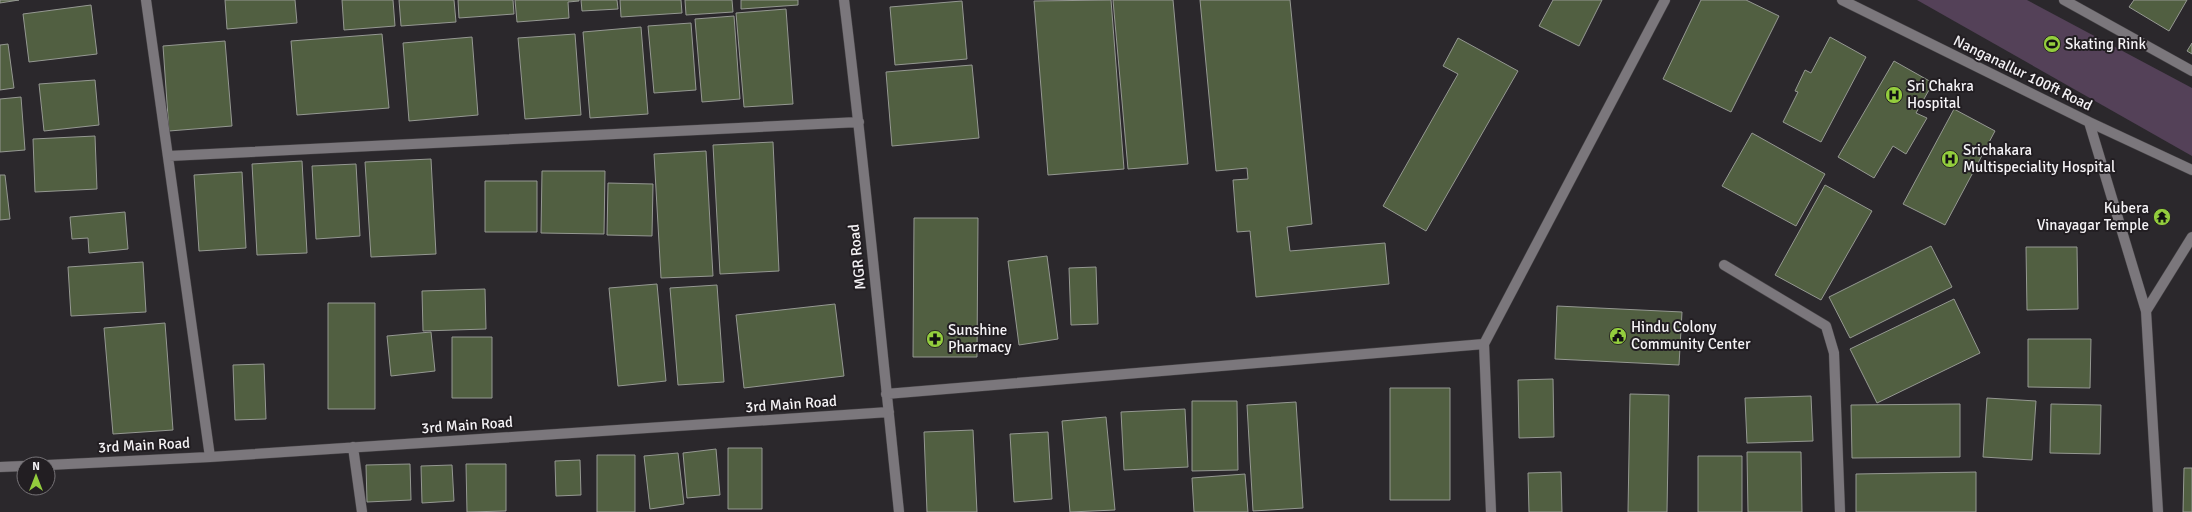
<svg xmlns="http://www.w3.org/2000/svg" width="2192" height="512" font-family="Signika,sans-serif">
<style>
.green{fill:#544158}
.building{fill:#515f41;stroke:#959892}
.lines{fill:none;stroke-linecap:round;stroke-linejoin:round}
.minor-casing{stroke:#464346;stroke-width:11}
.minor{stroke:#7b777c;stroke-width:10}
.labels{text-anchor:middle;stroke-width:4;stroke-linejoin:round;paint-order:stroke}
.poi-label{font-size:15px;fill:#f5f3f6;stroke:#221e22;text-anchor:start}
.street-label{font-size:15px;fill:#f5f3f6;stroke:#221e22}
</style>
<rect width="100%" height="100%" fill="#2b282c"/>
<path class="green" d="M1917 0H2027L2192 88V156Z"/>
<path class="building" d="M0 0H19L0 3Z
M225 0H295L297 23 227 29Z
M342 0H393L395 26 344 30Z
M399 0H454L456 22 401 26Z
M458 0H513L514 14 459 18Z
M515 0H579V1L568 2 569 18 517 22Z
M581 0H617L618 9 582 11Z
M620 0H681L682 13 621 17Z
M685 0H732L733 12 686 15Z
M741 0H798V5L741 9Z
M1111 0 1124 169 1048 175 1034 1Z
M1113 0H1173L1188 164 1128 169Z
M1200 0H1290L1312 224 1287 227 1290 251 1385 243 1389 284 1256 297 1250 231 1237 232 1233 180 1248 179 1247 168 1216 171Z
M1553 0H1602L1579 46 1539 26Z
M1701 0H1746L1779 16 1731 112 1663 79Z
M2134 0H2187L2169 31 2129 7Z
M962 1 967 59 895 65 890 7Z
M91 5 97 54 29 62 23 14Z
M786 9 793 104 744 107 736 13Z
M734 16 740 99 702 102 695 19Z
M691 23 696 90 654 93 648 26Z
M641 27 648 114 590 118 583 32Z
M382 34 389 108 297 115 291 41Z
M575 34 581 115 525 119 518 38Z
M472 37 478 115 409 121 403 43Z
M1830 37 1866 57 1821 142 1783 122 1798 92 1795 91 1805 70 1811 73Z
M1458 38 1518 71 1426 231 1383 206 1458 74 1443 66Z
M225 41 232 126 169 131 163 46Z
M2192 43V54L2187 51Z
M8 44 14 88 0 90V45Z
M1894 61 1933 83 1916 113 1927 118 1906 154 1893 146 1874 178 1838 157Z
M972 65 979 138 892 146 886 72Z
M95 80 99 125 44 131 39 84Z
M21 97 25 150 0 152V99Z
M1954 109 1995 131 1945 225 1903 204Z
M1752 133 1825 174 1796 226 1722 186Z
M95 136 97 189 35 192 33 139Z
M773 142 779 271 720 274 713 145Z
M706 151 713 276 661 278 654 154Z
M431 159 436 254 371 257 365 162Z
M302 161 307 253 257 255 252 164Z
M356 164 360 236 316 239 312 166Z
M542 171H605L604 234 541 233Z
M242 172 246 248 199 251 194 175Z
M0 175H5L10 219 0 220Z
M485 181H537V232H485Z
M608 183 653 184 652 236 607 235Z
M1825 185 1872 211 1821 300 1775 275Z
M125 212 128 249 89 253 88 238 72 239 70 217Z
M914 218H978L977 357H913Z
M1931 246 1952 287 1850 338 1829 297Z
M2026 247H2077L2078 309 2027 310Z
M1047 256 1058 339 1019 345 1008 261Z
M143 262 146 312 71 316 68 267Z
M1096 267 1098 324 1071 325 1069 268Z
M657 284 666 381 618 386 609 288Z
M717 285 724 382 678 385 670 288Z
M485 289 486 329 423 331 422 291Z
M1954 299 1980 353 1877 403 1850 349Z
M328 303H375V409H328Z
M835 304 844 376 744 388 736 315Z
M1557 306 1682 312 1679 365 1555 359Z
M165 323 173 430 113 434 104 328Z
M431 332 435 371 391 376 387 336Z
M452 337H492V398H452Z
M2028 339H2091L2090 388 2028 387Z
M264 364 266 419 235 420 233 365Z
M1553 379 1554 437 1519 438 1518 380Z
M1390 388H1450V500H1390Z
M1630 394 1669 395 1667 512H1628Z
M1811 396 1813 441 1747 443 1745 398Z
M1987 398 2036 401 2032 460 1983 457Z
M1192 401H1237L1238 470 1192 471Z
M1296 402 1303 508 1253 511 1247 405Z
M1960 404V457L1852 458 1851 405Z
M2051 404 2101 405 2100 454 2050 453Z
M1185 409 1188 467 1124 470 1121 412Z
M1106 417 1115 510 1070 512 1062 421Z
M973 430 977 512H927L924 432Z
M1048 432 1052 499 1014 502 1010 434Z
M728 448H762V509H728Z
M716 449 720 495 687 498 683 453Z
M1747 452H1801L1802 512H1748Z
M678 453 684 504 650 509 644 456Z
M597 455H635V512H597Z
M1698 456H1742V512H1698Z
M580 460 581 495 556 496 555 461Z
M410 464 411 500 367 502 366 465Z
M466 464H506V511L467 512Z
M452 465 454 501 422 503 421 466Z
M2184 468H2192V512H2183Z
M1561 472 1562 512H1529L1528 473Z
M1976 472V512H1856V474Z
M1245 474 1248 512H1194L1192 478Z"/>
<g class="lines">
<defs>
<path id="minor" d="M146 0 210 457
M844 0C865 170 881 341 899 512
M1842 0 2089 122 2192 170
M2064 0 2192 71
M2089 122 2146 311
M169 156 859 122
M1724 265 1826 326 1834 353 1840 512
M1484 344 1491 512
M886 394 1484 344 1665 0
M353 447 362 512
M48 465 210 457 889 412
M0 467 24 466
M2158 512 2146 311 2192 237"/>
</defs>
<use href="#minor" class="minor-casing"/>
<use href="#minor" class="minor"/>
</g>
<defs>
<symbol id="stadium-disc" viewBox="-11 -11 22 22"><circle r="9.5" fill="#93cd3d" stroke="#221e22"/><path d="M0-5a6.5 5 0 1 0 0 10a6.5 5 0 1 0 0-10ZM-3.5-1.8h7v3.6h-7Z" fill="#111"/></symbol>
<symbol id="hospital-disc" viewBox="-11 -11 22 22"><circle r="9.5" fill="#93cd3d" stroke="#221e22"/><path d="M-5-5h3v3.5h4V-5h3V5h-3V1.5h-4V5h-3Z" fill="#111"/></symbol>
<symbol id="temple-disc" viewBox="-11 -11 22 22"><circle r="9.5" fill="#93cd3d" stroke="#221e22"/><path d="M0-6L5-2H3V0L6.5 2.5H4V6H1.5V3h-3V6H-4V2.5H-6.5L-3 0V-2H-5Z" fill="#111"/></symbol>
<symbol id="civic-disc" viewBox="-11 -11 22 22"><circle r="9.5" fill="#93cd3d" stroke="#221e22"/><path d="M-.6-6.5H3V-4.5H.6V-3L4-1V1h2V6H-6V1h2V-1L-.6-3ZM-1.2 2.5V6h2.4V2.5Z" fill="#111"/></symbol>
<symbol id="pharmacy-disc" viewBox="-11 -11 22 22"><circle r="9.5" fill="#93cd3d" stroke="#221e22"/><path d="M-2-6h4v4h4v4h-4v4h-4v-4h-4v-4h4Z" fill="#111"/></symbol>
</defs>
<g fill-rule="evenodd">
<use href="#stadium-disc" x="2042" y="34" width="20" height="20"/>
<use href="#hospital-disc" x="1884" y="85" width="20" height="20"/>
<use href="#hospital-disc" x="1940" y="149" width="20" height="20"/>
<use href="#temple-disc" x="2152" y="207" width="20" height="20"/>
<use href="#civic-disc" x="1608" y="326" width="20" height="20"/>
<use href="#pharmacy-disc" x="925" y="329" width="20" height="20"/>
</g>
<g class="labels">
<g class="poi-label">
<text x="2065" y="49">Skating Rink</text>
<text x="1907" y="91">Sri Chakra<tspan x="1907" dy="17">Hospital</tspan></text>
<text x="1963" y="155">Srichakara<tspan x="1963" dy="17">Multispeciality Hospital</tspan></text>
<text x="2149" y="213" text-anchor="end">Kubera<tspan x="2149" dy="17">Vinayagar Temple</tspan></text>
<text x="1631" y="332">Hindu Colony<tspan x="1631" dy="17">Community Center</tspan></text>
<text x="948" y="335">Sunshine<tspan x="948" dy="17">Pharmacy</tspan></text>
</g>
<g class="street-label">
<text transform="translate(2023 73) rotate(26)" y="5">Nanganallur 100ft Road</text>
<text transform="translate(857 257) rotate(-96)" y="5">MGR Road</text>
<text transform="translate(791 404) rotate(-4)" y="5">3rd Main Road</text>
<text transform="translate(467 425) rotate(-4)" y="5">3rd Main Road</text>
<text transform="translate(144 445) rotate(-3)" y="5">3rd Main Road</text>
</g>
</g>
<g transform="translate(36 476)"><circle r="19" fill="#221e22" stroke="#767377"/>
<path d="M0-3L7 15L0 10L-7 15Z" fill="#93cd3d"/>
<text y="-6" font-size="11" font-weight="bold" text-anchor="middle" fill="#f5f3f6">N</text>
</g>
</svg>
